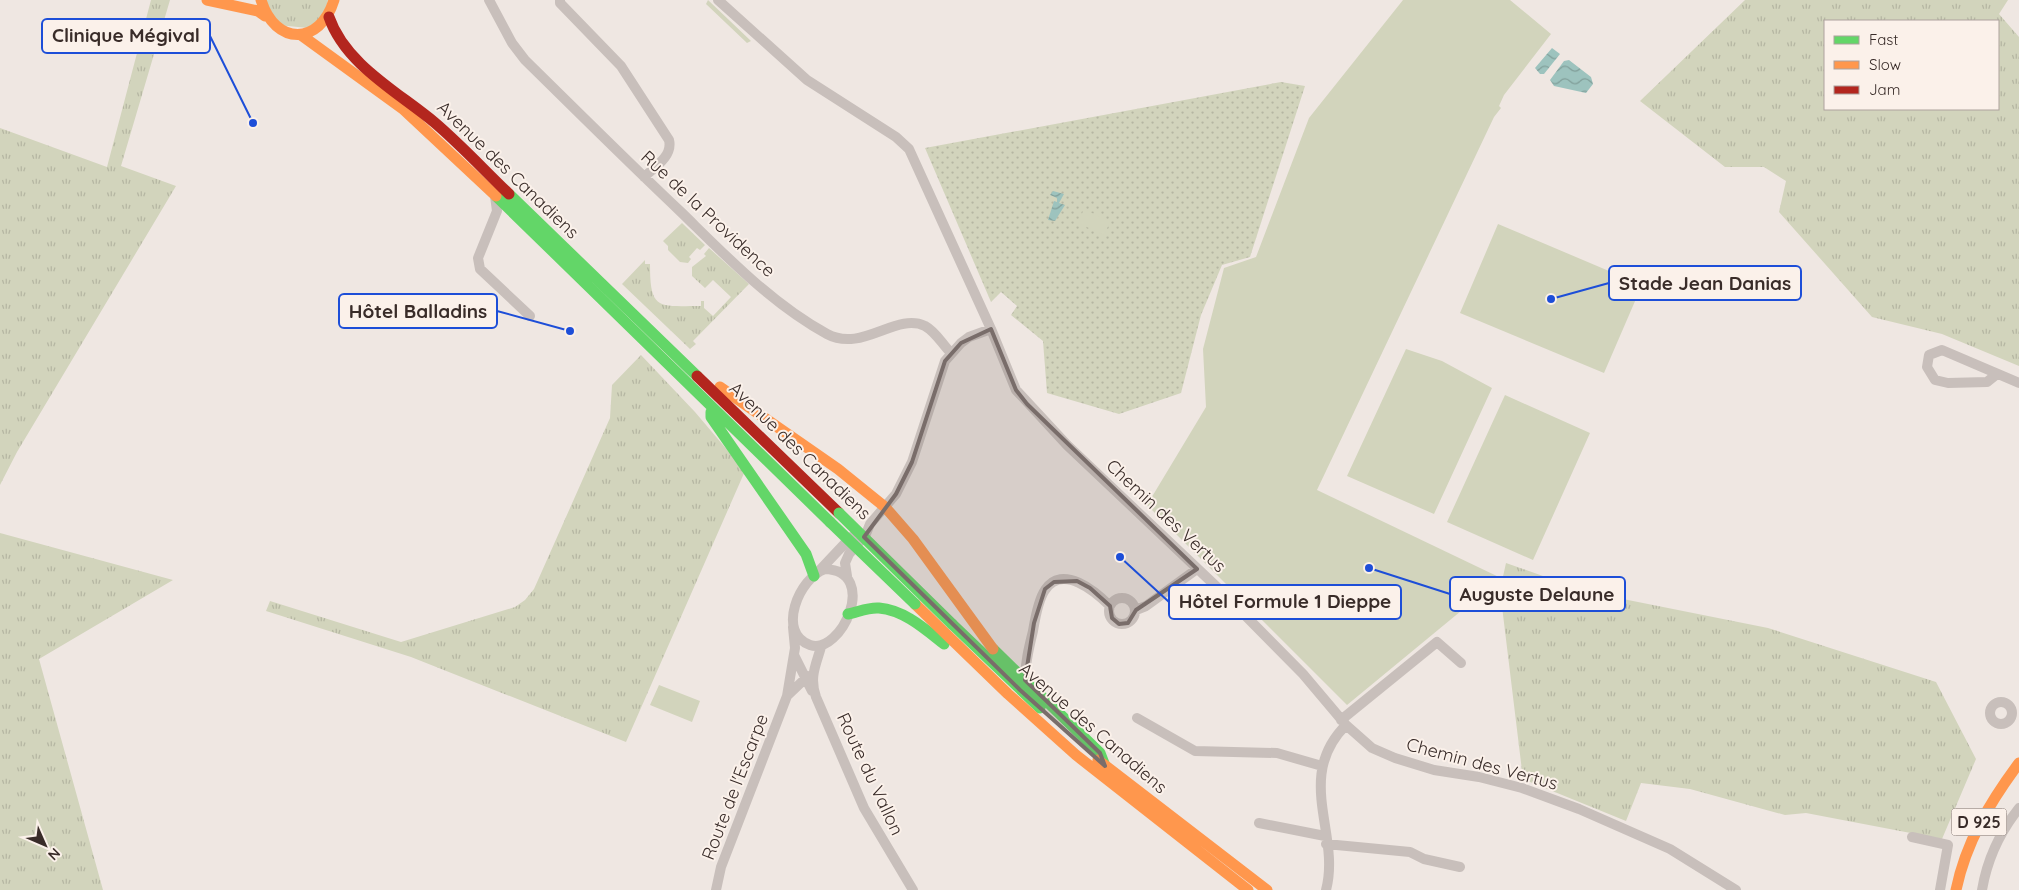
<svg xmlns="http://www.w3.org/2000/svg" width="2019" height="890" font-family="Quicksand,sans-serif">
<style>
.grass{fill:url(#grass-tufts);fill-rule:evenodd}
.park{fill:url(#park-dots)}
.garden{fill:#d2d4bc}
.water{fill:url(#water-waves)}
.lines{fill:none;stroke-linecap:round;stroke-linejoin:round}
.street{stroke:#c8bfbb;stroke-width:10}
.fast{stroke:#63d668;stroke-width:11}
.slow{stroke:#ff974d;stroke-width:11}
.jam{stroke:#b3261e;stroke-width:11}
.fast-bridge{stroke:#63d668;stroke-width:11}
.marked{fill:#796d6a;fill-opacity:0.2;stroke:#796d6a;stroke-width:4;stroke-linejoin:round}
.labels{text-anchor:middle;stroke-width:4;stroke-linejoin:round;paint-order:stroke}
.shield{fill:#fbf1ea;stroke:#736763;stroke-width:1}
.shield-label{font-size:16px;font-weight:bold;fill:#392c29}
.street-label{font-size:18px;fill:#392c29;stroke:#fbf1ea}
.leader{fill:none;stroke:#1d4ed8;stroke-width:2}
.callout-dot{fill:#1d4ed8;stroke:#fbf1ea;stroke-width:2}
.callout{fill:#fbf1ea;stroke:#1d4ed8;stroke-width:2}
.callout-label{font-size:19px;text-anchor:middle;font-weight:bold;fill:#392c29}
</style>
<defs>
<pattern id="grass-tufts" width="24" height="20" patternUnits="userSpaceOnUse" patternTransform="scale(1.25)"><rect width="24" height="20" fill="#d2d4bc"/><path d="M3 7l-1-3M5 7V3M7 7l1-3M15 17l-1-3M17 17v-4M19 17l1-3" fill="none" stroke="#b5b6a2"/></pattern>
<pattern id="park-dots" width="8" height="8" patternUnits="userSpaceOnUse" patternTransform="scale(1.25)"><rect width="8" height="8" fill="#d2d4bc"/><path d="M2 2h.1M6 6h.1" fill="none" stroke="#b5b6a2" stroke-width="1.8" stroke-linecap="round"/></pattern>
<pattern id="water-waves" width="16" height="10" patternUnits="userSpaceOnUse" patternTransform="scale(1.25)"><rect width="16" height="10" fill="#9dc3be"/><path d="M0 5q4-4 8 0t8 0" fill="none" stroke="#819f9a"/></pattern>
</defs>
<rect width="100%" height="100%" fill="#efe7e2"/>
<path class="grass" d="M151 0H170L121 166 176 186 17 452 0 485V128L107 167Z
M265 0H328L324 15 308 28 278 25Z
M708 0 751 41 747 43 706 4Z
M1745 0H2008L1999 14 2019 37V366L1942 334 1872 317 1779 212 1786 181 1764 167H1725L1640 101ZM1825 21H1998V109H1825Z
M682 223 705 245 700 250 697 248 689 257 691 259 688 263 680 262 668 250V246L663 241Z
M709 248 749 284 693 341 696 344 690 349 622 284 645 260V264H650C650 311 658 306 701 306V301H704V308L713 316 731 297 713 280 705 288 692 276V267L706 256 704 254Z
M641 355 695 412 745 471 626 742 411 657 266 611 270 601 401 642 515 607 525 600 534 589 610 418 612 385Z
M0 533 173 580 39 659 103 890H0Z
M1506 563 1588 592 1768 628 1936 682 1976 759 1942 839 1806 813 1785 815 1690 789 1641 783 1626 821 1523 779 1500 590Z"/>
<path class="park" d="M1281 82 1305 86 1250 257 1222 265 1201 315 1181 393 1119 414 1047 393 1043 341 1011 315 1017 306 1001 292 991 302 925 148Z"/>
<path class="garden" d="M1403 0H1510L1551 34 1504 95 1499 106 1501 108 1494 117 1317 490 1501 578 1347 705 1147 505 1206 407 1203 349 1224 268 1256 257 1309 118Z
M1084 209 1110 222 1104 235 1078 223Z
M1498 224 1642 285 1604 373 1460 313Z
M1406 349 1442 361 1492 388 1434 514 1347 476Z
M1505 395 1590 433 1533 560 1447 522Z
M659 685 700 701 692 722 650 705Z"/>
<path class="water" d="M1552 48 1560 54 1544 74H1540L1535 68Z
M1569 60 1591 77 1593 84 1586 93 1554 86 1550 80 1564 61Z
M1053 191 1064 194 1059 203 1065 205 1055 221 1048 220 1054 201 1057 202V198L1050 195Z"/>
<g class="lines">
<path class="street" d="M489 0 512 43 525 60C577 111 629 163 682 213 726 256 772 304 827 334 862 353 896 312 925 326 936 332 942 344 951 353
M560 0V3L621 66 669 140C673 156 655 167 644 177
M718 0 807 80 896 137 909 149 991 329 1016 390 1067 445 1220 590 1303 674 1346 725 1372 748 1395 758 1434 770 1479 777 1522 788 1579 809 1670 849 1736 890
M495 196 497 211 478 258 480 269 530 316
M1997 374 1987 382 1948 383 1935 380 1927 367 1929 355 1942 350 2019 383
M825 569C880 571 841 656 810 645 776 633 799 578 825 569Z
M819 571 851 537
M847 576 845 563 849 554 866 534 870 524 896 494 912 462 945 361 961 343 969 337 991 329
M1109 611a13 13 0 1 1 26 0a13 13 0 1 1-26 0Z
M1136 610 1146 606 1197 569
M821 647C816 665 809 677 816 697L864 808 913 890
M794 655 812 691
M1025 680C1025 663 1029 647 1033 631 1035 619 1038 600 1045 590 1062 563 1096 592 1110 606
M787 696 808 676
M1990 713a11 11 0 1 1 22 0a11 11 0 1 1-22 0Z
M1137 718 1195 751 1277 753 1322 766
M1341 720 1437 642 1461 663
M1259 823 1325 836
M1912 837 1948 845 1940 890
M1326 844 1410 852 1424 859 1460 867
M716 890 721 867 787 696 795 648 793 627
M1326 890C1341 834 1294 777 1346 725
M1982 890C1987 860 2000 832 2019 808"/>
<path class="fast" d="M509 194 697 376
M496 196 830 522
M711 412V417L806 554 814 576
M848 614C858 612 869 607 879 608 904 610 925 629 944 644
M952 624 1040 708
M993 649 1100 753 1105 766"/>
<path class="slow" d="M207 0 258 11 265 16
M261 0C275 46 320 46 334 0
M301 35 403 109 496 196
M720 387 838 469 885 507 913 539 993 649
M915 604 1008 694 1076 755 1248 890
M1098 760 1267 890
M1956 890C1966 842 1990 802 2019 763"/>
<path class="jam" d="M329 17C345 64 398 92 434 122 460 144 484 170 509 194
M697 376 839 513"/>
<path class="fast-bridge" d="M839 513 952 624
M830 522 915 604"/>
</g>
<path class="marked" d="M991 329 1016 390 1027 404 1197 569 1136 610 1128 623 1119 624 1112 618 1110 606 1090 588 1077 581 1054 582 1045 589 1034 623 1025 680 1100 753 1105 766 1020 690 864 537 896 494 912 462 945 361 961 343Z"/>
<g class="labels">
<rect class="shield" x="1951.5" y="808.5" width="55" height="27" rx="4"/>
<g class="shield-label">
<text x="1979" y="828">D 925</text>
</g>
<g class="street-label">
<text transform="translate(508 170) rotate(44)" y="6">Avenue des Canadiens</text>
<text transform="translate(708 214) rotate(43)" y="6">Rue de la Providence</text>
<text transform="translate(800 451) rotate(44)" y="6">Avenue des Canadiens</text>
<text transform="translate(1166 516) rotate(43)" y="6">Chemin des Vertus</text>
<text transform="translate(1093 728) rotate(41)" y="6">Avenue des Canadiens</text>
<text transform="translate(1482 764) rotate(15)" y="6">Chemin des Vertus</text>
<text transform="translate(870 774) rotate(65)" y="6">Route du Vallon</text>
<text transform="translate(735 787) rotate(-69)" y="6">Route de l'Escarpe</text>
</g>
</g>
<path class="leader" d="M253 123L210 36M1551 299L1609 283M570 331L497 311M1369 568L1450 594M1120 557L1169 602"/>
<g class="callout-dot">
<circle cx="253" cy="123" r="5"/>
<circle cx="1551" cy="299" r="5"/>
<circle cx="570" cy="331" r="5"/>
<circle cx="1369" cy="568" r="5"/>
<circle cx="1120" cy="557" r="5"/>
</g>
<g class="callout">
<rect x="42" y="19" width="168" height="34" rx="5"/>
<rect x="1609" y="266" width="192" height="34" rx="5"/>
<rect x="339" y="294" width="158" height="34" rx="5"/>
<rect x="1450" y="577" width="175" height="34" rx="5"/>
<rect x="1169" y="585" width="232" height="34" rx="5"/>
</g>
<g class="callout-label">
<text x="126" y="42">Clinique Mégival</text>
<text x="1705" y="290">Stade Jean Danias</text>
<text x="418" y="318">Hôtel Balladins</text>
<text x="1537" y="601">Auguste Delaune</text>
<text x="1285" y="608">Hôtel Formule 1 Dieppe</text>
</g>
<rect x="1824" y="20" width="175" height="90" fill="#fbf1ea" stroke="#ada29d"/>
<rect x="1834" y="36" width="25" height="8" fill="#63d668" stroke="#ada29d"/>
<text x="1869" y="45" font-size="15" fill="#392c29">Fast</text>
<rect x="1834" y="61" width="25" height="8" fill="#ff974d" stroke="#ada29d"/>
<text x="1869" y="70" font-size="15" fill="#392c29">Slow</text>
<rect x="1834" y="86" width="25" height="8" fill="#b3261e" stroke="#ada29d"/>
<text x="1869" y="95" font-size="15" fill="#392c29">Jam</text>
<g transform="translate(45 845) rotate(135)" stroke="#fbf1ea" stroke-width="4" paint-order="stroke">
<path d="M0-4L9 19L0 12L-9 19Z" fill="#392c29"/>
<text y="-8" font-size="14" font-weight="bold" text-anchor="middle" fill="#392c29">N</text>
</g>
</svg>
